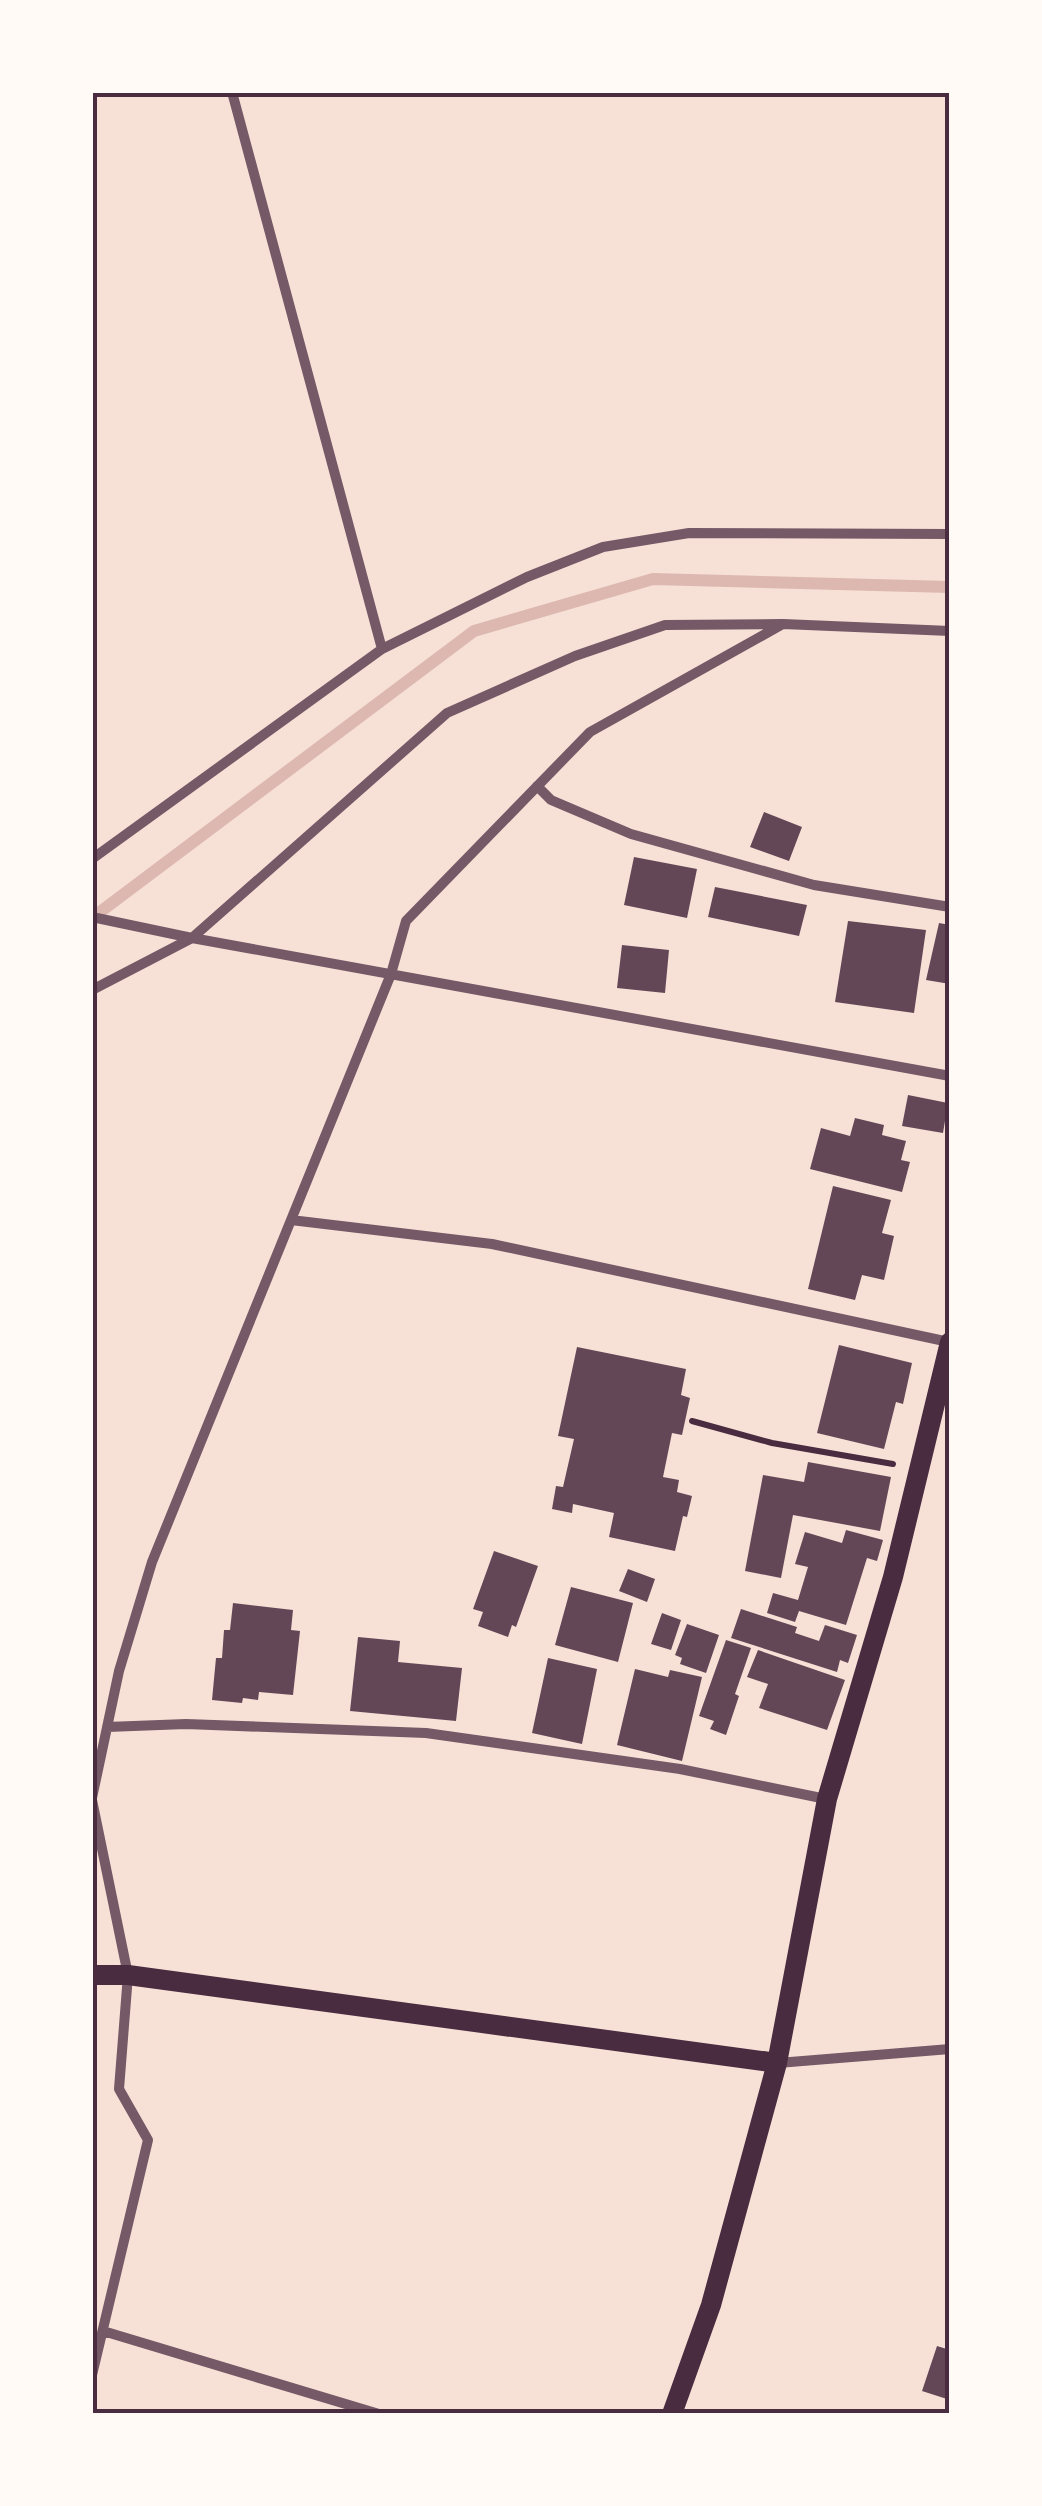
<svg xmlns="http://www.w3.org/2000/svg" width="1042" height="2506" font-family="Inter,sans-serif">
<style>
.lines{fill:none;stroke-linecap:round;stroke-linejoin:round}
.stream{stroke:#dcb8b0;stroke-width:12}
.building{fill:#644757}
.path{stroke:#4a2c40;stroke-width:6}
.minor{stroke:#755966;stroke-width:10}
.secondary{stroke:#4a2c40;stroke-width:20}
.neatline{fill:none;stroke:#4a2c40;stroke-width:4}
</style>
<rect width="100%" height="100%" fill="#f7e1d7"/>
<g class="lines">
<path class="stream" d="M92 918 474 631 653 579 950 587"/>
</g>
<path class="building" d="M764 812 802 827 789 861 750 847Z
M634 857 697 869 687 918 624 905Z
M715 887 807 905 799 936 708 917Z
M848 921 926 930 914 1013 835 1002Z
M939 923 950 925V984L926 980Z
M622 945 669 950 665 993 617 988Z
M908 1095 948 1103 943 1133 902 1126Z
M855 1118 884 1125 882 1135 906 1141 901 1160 910 1162 902 1192 810 1169 821 1128 850 1136Z
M833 1186 891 1200 882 1233 894 1236 884 1280 862 1275 855 1300 808 1289Z
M839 1345 912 1363 903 1404 896 1402 884 1449 817 1433Z
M577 1347 686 1369 681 1395 690 1398 682 1435 672 1433 663 1477 679 1480 677 1492 692 1496 687 1517 683 1516 675 1551 609 1537 614 1513 573 1504 572 1513 552 1509 556 1486 563 1487 574 1439 558 1436Z
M808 1462 891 1477 880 1531 793 1515 781 1578 745 1571 763 1475 804 1482Z
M846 1530 883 1540 877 1561 867 1558 846 1625 799 1611 795 1622 767 1613 773 1593 798 1600 808 1567 795 1564 805 1532 842 1543Z
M494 1551 538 1566 516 1627 512 1625 508 1637 478 1626 483 1612 473 1609Z
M628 1569 655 1579 647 1602 619 1591Z
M571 1587 633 1603 618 1662 555 1645Z
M233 1603 293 1610 291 1630 300 1631 293 1695 259 1692 258 1700 243 1698 242 1703 212 1700 216 1658H222L224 1630H230Z
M741 1609 797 1627 795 1633 819 1641 825 1625 857 1635 848 1663 840 1660 837 1672 731 1638Z
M662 1613 681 1620 671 1650 651 1644Z
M687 1624 719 1635 706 1673 680 1664 682 1658 675 1655Z
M358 1637 400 1641 398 1662 462 1668 456 1721 350 1711Z
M726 1640 751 1648 735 1694 739 1696 726 1735 710 1729 714 1721 699 1716Z
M758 1650 845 1680 827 1730 759 1708 768 1684 747 1677Z
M548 1658 597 1669 582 1744 532 1733Z
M635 1669 668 1677 670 1670 702 1677 682 1761 617 1745Z
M937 2346 950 2350V2400L922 2391Z"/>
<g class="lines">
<path class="path" d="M692 1421 772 1443 893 1464"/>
<path class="minor" d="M232 92 382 649
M537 786 551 800 631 834 814 885 950 907
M92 859 382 649 527 577 603 547 689 533 950 534
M92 917 192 938 950 1076
M92 990 192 938 447 713 575 656 665 625 782 624
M291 1220 492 1244 949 1342
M107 1727 186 1724 426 1733 680 1769 826 1799
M92 1798 119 1671 152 1562 391 974 406 921 590 732 783 624 950 631
M92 1800 128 1975 119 2089 148 2140 92 2375
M778 2063 950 2049
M103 2331 379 2414"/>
<path class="secondary" d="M92 1975H128L777 2063
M672 2414 711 2305 777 2063 827 1799 893 1577 950 1342"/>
</g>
<rect width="1042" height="2506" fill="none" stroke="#fffaf5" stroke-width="190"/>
<rect x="95" y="95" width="852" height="2316" class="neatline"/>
</svg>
